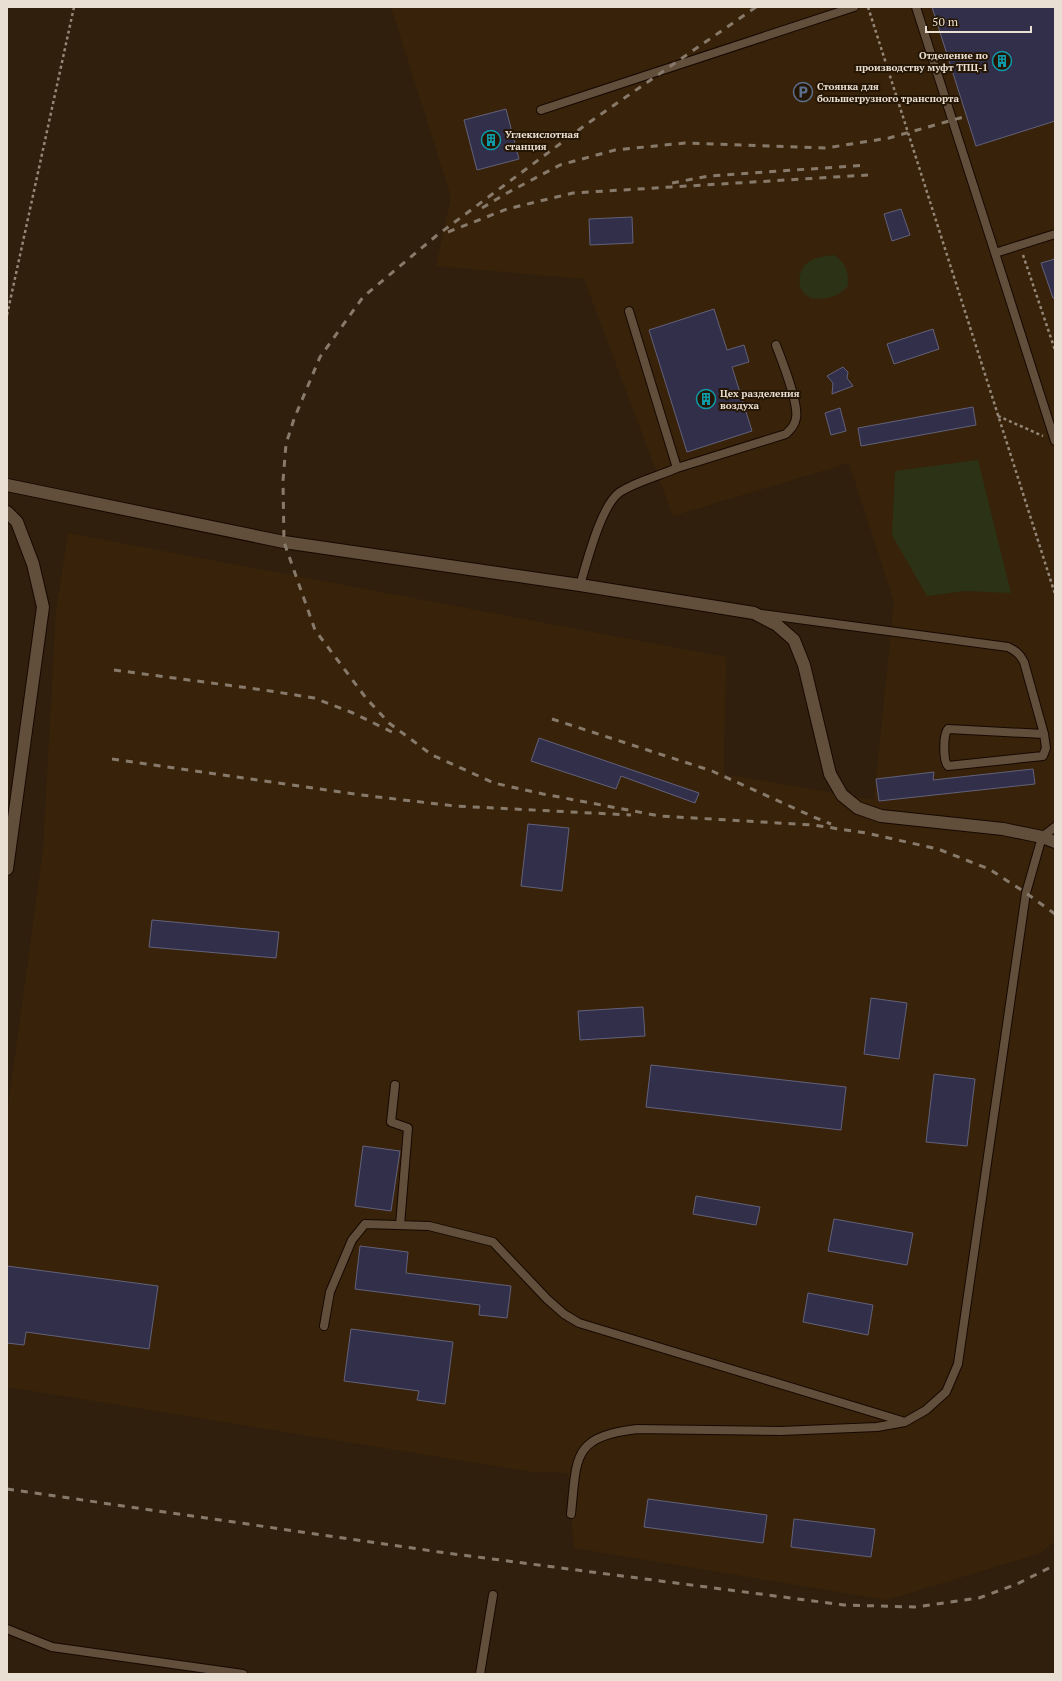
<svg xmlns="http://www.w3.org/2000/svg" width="1062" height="1681" font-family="'PT Serif',serif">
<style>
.built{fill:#38230a}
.green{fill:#2b3216}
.building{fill:#322f4a;stroke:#62617a}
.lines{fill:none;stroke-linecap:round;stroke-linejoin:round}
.lane-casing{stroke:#170800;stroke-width:10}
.street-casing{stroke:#170800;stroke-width:14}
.path{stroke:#958778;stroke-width:2.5;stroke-dasharray:3 3;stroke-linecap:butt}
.lane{stroke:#614f3b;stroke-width:8}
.street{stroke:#614f3b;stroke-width:12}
.rail{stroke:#887a6b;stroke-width:3;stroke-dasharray:7 7;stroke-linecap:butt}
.labels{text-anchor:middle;stroke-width:4;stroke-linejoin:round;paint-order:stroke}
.poi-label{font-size:10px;font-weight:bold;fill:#eadfd3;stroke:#251604;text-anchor:start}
</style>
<rect width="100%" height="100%" fill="#301f0d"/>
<path class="built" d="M391 7H1055V1541L1041 1553 887 1600 574 1548 568 1473 532 1472 7 1387V1114L43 850 56 611 68 533 726 657 724 774 874 800 894 602 849 463 673 516 584 279 436 266 451 197Z"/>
<path class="green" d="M834 255C847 264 848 271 848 286 837 298 828 298 813 299 810 297 805 295 803 292 796 282 800 267 810 261 817 257 826 256 834 255Z
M978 460 1011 593 965 591 927 596 892 535 895 471Z"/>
<path class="building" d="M932 7H1055V121L976 146Z
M506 109 519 159 477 170 464 120Z
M901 209 910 235 892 241 884 214Z
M632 217 633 243 590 245 589 219Z
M1055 259V298H1053L1041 263Z
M714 309 727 350 744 345 749 362 732 367 752 431 687 452 649 330Z
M933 329 939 349 894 364 887 344Z
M843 367 848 372 847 378 853 386 832 394 833 383 827 376Z
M973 407 976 425 861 446 858 428Z
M840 408 846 431 831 435 825 413Z
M539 738 699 793 695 803 621 776 616 789 531 761Z
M1033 769 1035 784 879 801 876 779 934 772 933 780Z
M528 824 569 828 562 891 521 886Z
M152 920 279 932 276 958 149 947Z
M871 998 907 1003 899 1059 864 1054Z
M643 1007 645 1036 580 1040 578 1011Z
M651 1065 846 1087 841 1130 646 1107Z
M934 1074 975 1079 967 1146 926 1142Z
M363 1146 400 1151 391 1211 355 1206Z
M696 1196 760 1207 756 1225 693 1214Z
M834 1219 913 1233 907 1265 828 1251Z
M360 1246 408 1252 406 1273 511 1286 507 1318 479 1315 480 1305 355 1289Z
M7 1266 158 1286 149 1349 26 1332 24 1345 7 1343Z
M808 1293 873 1305 868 1335 803 1322Z
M351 1329 453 1342 445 1404 417 1400 419 1391 344 1381Z
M648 1499 767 1515 763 1543 644 1527Z
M794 1519 875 1529 871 1557 791 1547Z"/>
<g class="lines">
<defs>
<path id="lane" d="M916 7 995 253 1055 234
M541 110 854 7
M995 253 1055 441
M629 311 677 468 786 434C791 429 795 425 796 418 799 403 782 361 776 345
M580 585C587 562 601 505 620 492 637 481 659 476 677 468
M761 614 1008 647C1016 651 1020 654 1024 662L1044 734 1046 748 1043 756 948 766C943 761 943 734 948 729L1044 734
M395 1085 391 1122 408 1128 400 1225
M324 1326 330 1292 352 1240 365 1224 429 1226 493 1242 547 1299 564 1314 579 1323 902 1421
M571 1514C577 1456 572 1437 637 1429L780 1431 877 1427 905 1422 926 1410 946 1392 958 1364 1026 893 1042 837 1055 827
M7 1629 52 1647 243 1674
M480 1674 493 1595"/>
<path id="street" d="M7 485 284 542 580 585 754 613 777 625 794 640 804 665 830 774 842 795 858 808 881 816 1003 829 1042 837 1055 842
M7 512 17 522 33 564 43 607 7 869"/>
</defs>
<use href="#lane" class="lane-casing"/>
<use href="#street" class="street-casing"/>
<path class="path" d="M868 7 1055 594
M1023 255 1055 350
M7 315 74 7
M998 416 1043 436"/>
<use href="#lane" class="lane"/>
<use href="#street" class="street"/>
<path class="rail" d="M756 7 584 126 436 236 363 297 320 357 294 419 286 444 283 481 284 542 315 630 366 698 389 723 432 755 494 783 543 794 660 816 813 825 866 833 938 849 989 869 1026 893 1055 914
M672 183 709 176 867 165
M482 208 507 193 560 165 615 150 685 143 826 148 889 138 967 116
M448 232 507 209 573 193 868 175
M114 670 264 690 314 698 353 713 396 734
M552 719 712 771 816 818 831 824
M112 759 361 795 455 806 631 815
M7 1489 439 1552 844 1605 915 1607 979 1598 1017 1584 1055 1565"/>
</g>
<defs>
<symbol id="building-ring" viewBox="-11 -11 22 22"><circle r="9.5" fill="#251604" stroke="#0f9aa8" stroke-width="1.5"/><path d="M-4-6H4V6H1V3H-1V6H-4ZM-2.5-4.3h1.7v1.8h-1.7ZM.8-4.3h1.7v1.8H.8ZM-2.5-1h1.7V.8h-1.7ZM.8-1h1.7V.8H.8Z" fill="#0f9aa8"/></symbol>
<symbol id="parking-ring" viewBox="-11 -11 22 22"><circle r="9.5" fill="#251604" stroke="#5c6f8a" stroke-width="1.5"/><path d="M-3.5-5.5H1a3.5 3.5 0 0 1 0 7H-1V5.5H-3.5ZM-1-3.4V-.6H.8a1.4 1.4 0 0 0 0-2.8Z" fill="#5c6f8a"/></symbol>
</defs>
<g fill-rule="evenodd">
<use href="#building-ring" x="991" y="50" width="22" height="22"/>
<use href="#parking-ring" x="792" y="81" width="22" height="22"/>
<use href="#building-ring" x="480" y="129" width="22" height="22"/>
<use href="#building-ring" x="695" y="388" width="22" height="22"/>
</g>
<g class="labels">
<g class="poi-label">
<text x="988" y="59" text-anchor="end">Отделение по<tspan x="988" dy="12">производству муфт ТПЦ-1</tspan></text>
<text x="817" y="90">Стоянка для<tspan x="817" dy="12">большегрузного транспорта</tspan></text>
<text x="505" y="138">Углекислотная<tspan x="505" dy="12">станция</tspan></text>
<text x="720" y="397">Цех разделения<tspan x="720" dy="12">воздуха</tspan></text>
</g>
</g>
<rect width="1062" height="1681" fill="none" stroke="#eadfd3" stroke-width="16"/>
<path d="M926 26v6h105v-6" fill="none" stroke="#eadfd3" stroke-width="2"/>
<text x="932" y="26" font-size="12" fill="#eadfd3" stroke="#251604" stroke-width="3" paint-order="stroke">50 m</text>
</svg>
